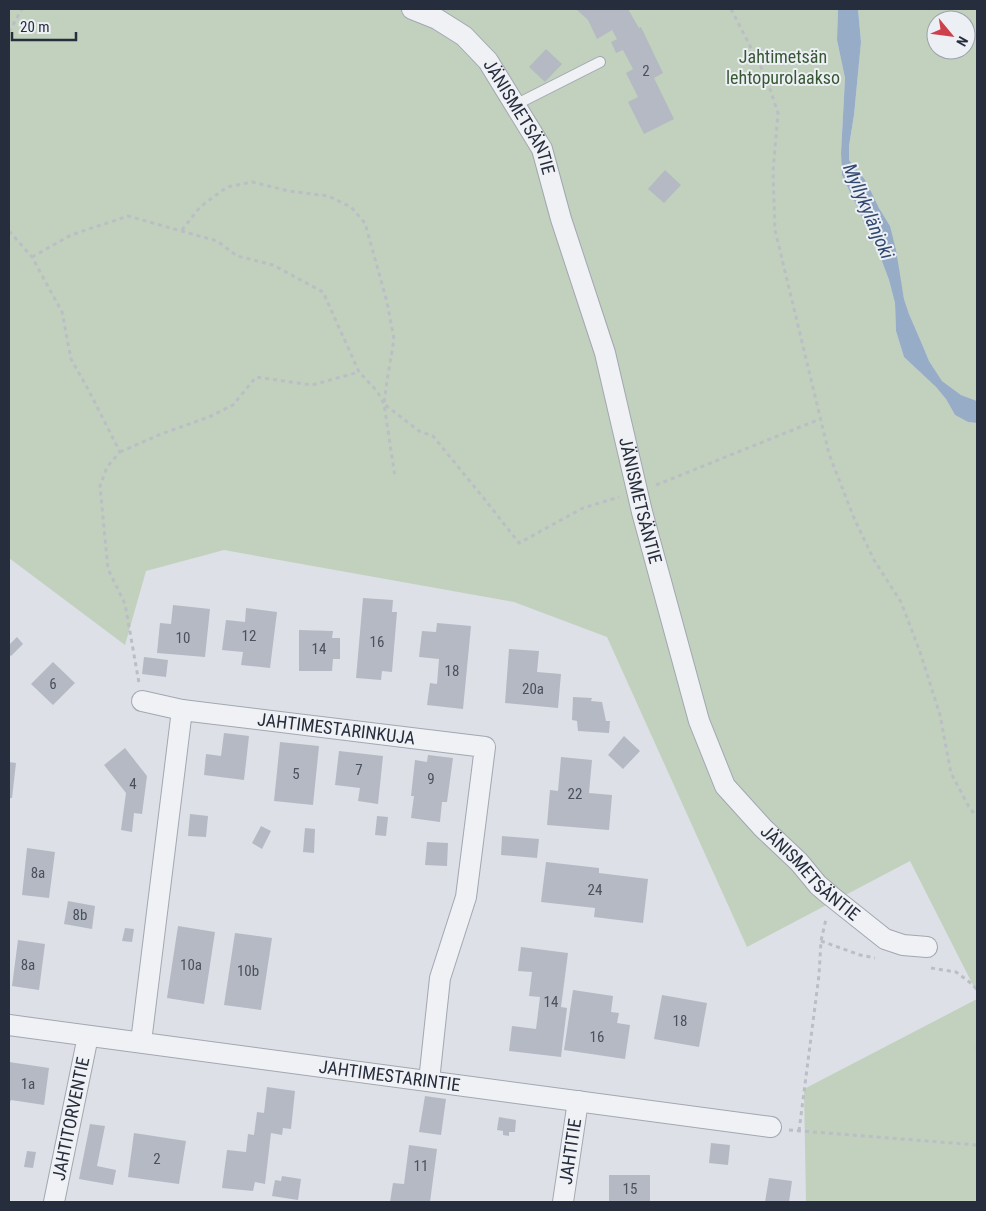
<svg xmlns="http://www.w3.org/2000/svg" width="986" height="1211" font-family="'Roboto Condensed',sans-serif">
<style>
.green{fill:#c1d1be;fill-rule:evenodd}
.water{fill:#97acc7}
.building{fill:#b4b9c3}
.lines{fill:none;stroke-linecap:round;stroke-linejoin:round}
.lane-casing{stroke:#a2a7b1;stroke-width:12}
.street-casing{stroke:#a2a7b1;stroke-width:22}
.path{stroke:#bbbec5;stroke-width:3;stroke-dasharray:4 4;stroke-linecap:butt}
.lane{stroke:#eff1f5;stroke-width:10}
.street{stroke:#eff1f5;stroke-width:20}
.labels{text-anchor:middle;stroke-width:4;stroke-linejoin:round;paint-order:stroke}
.number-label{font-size:15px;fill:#4a505e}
.park-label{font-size:18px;fill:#385834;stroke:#eceff4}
.street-label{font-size:18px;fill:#262d3d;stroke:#eceff4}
.water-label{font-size:19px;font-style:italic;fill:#314970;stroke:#eceff4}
</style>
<rect width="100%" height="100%" fill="#dde0e7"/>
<path class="green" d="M9 9H838L837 40 845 78 841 153 842 175 879 253 889 280 895 303 896 331 904 357 936 387 946 399 955 415 968 422 977 423V993L910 861 747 947 607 637 514 602 224 550 146 571 125 645 9 558Z
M858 9H977V401L961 395 942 381 929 361 922 344 909 314 904 299 890 226 879 208 866 181 849 160V146L854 115 861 42ZM936 20H966V50H936Z
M977 999V1202H806L804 1089Z"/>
<path class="water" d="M838 9H858L861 42 854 115 849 146V160L866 181 879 208 890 226 896 250 904 299 909 314 922 344 929 361 942 381 961 395 977 401V423L968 422 955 415 946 399 936 387 904 357 896 331 895 303 889 280 879 253 842 175 841 153 845 78 837 40Z"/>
<path class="building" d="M576 9H628L639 28 641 27 663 73 654 78 674 119 644 134 628 102 638 97 626 73 633 69 623 50 616 53 611 42 617 39 612 30 597 39 588 20Z
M546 49 562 64 545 82 529 67Z
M665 170 681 185 664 203 648 189Z
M363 598 393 600 392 612H397L392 672 382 671 381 680 356 678Z
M173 605 210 609 205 657 157 653 160 623 171 624Z
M246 608 277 612 270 668 241 665 243 652 222 650 226 620 245 622Z
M437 623 471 626 463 709 427 705 430 683 437 684 439 659 419 657 422 631 436 632Z
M299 630 333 631 332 638H340V659H333L332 671H299Z
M17 637 23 644 11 656 9 654V645Z
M509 649 539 651 537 672 561 674 558 708 505 703Z
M144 657 168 660 166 677 142 674Z
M53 662 75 683 53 705 31 684Z
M573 697 592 698 591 701 602 702 606 721H610L609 733 578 731 577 721 572 720Z
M224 733 249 736 244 780 204 775 206 754 221 756Z
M624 736 640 751 623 769 608 755Z
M280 742 319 746 313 805 274 801Z
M125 748 147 776 142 814 134 813 132 832 121 830 126 793 104 765Z
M339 751 383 756 378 804 358 801 360 788 335 785Z
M428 755 453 758 447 802H442L440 822 411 818 414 796H411L415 760 427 762Z
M561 757 592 760 589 793 612 795 609 830 547 825 550 790 558 791Z
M9 762 16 763 12 798H9Z
M190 814 208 816 206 837 188 836Z
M377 816 388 817 386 836 375 835Z
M261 826 271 831 262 849 252 843Z
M305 828 315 829 314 853 303 852Z
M502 836 539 839 537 858 501 855Z
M427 842 448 843 447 866 425 865Z
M27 848 55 852 49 898 22 895Z
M546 862 599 868V873L648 879 643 923 594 917 595 908 541 902Z
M68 901 95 906 92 929 64 924Z
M178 926 215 932 204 1004 167 998Z
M125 928 134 929 132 942 122 941Z
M235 933 272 938 261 1010 224 1005Z
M18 940 45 944 39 990 12 986Z
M521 947 568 953 561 1007 567 1008 561 1057 509 1051 512 1026 536 1029 540 997 529 996 532 972 518 971Z
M573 990 613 996 611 1012 619 1013 617 1023 630 1025 625 1059 564 1050Z
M662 995 707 1003 699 1047 654 1039Z
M9 1062 49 1068 44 1105 11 1100 9 1104Z
M267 1087 295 1091 291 1129 283 1128 282 1135 271 1133 265 1184 255 1182 253 1191 222 1188 227 1150 246 1152 248 1134 254 1135 257 1112 264 1113Z
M425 1096 446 1099 441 1135 419 1132Z
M499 1117 516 1120 515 1132H509V1136L503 1135V1131L497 1130Z
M90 1124 105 1126 97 1166 116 1170 113 1185 79 1179Z
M134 1133 186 1141 179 1184 128 1177Z
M711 1143 730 1145 728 1165 709 1163Z
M409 1145 437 1149 430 1202H390L393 1183 404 1184Z
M27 1151 36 1152 33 1168 24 1167Z
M609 1175H650V1202H609Z
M282 1176 301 1179 298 1200 272 1196 275 1180 281 1181Z
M769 1178 792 1181 789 1202H765Z"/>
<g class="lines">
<defs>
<path id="lane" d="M515 105 600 62"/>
<g id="street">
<path id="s1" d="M412 9 437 19 464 36 488 61 542 149 561 219 605 353 642 512 699 721 725 786 763 828 799 862 818 885 831 896 885 939 903 945 927 947"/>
<path d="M142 701 182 710"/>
<path id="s2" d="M9 1025 771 1127"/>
<path id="s3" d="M141 1042 182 710 485 747 466 897 440 978 429 1081"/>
<path id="s4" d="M54 1202 88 1036"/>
<path id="s5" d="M563 1202 578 1101"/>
</g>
</defs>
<use href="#lane" class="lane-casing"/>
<use href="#street" class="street-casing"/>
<path class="path" d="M731 9 766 77 778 113 773 172 775 230 829 454 854 518 874 560 901 602 920 652 940 715 951 773 970 809 977 816
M9 32 22 9
M182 230 200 207 227 187 252 182 289 191 328 196 351 207 365 223 387 302 394 339 387 381 384 404 419 431 433 436 486 501 519 543 583 508 619 497
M9 231 32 257 62 312 71 359 89 391 120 452 107 467 100 486 108 569 125 604 139 683
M32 257 71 235 128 216 217 241 237 256 273 265 323 292 359 372 377 391 384 404 395 477
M120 452 161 434 209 417 233 405 256 377 312 385 359 372
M656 485 820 419
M821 941 860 955 875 958
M931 968 956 972 972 984 977 990
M977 1047V1049
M789 1130 977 1145
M799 1131 819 975 821 941 826 919"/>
<use href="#lane" class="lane"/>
<use href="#street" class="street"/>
</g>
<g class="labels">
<g class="number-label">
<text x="646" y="76">2</text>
<text x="249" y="641">12</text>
<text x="183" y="643">10</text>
<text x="377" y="647">16</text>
<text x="319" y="654">14</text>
<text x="452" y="676">18</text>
<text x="53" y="689">6</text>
<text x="533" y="694">20a</text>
<text x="359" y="775">7</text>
<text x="296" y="779">5</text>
<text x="431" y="784">9</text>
<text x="133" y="789">4</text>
<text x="575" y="799">22</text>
<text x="38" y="878">8a</text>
<text x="595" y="895">24</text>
<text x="80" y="920">8b</text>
<text x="28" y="970">8a</text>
<text x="191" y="970">10a</text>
<text x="248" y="976">10b</text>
<text x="551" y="1007">14</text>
<text x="680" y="1026">18</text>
<text x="597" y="1042">16</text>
<text x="28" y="1089">1a</text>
<text x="157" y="1164">2</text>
<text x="421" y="1171">11</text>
<text x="630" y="1194">15</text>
</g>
<g class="park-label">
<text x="783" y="63">Jahtimetsän<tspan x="783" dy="21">lehtopurolaakso</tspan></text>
</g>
<g class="street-label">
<text dy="6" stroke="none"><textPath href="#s1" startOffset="158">JÄNISMETSÄNTIE</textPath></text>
<text dy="6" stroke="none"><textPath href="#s1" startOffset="562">JÄNISMETSÄNTIE</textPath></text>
<text dy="6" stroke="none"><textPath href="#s3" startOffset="490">JAHTIMESTARINKUJA</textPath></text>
<text dy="6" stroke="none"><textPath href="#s1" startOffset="982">JÄNISMETSÄNTIE</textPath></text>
<text dy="6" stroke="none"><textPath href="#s2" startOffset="384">JAHTIMESTARINTIE</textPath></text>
<text dy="6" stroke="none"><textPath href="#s4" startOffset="85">JAHTITORVENTIE</textPath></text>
<text dy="6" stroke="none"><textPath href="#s5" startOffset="51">JAHTITIE</textPath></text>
</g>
<g class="water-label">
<text transform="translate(869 211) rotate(67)" y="7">Myllykylänjoki</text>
</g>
</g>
<rect width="986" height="1211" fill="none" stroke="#262d3d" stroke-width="20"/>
<g transform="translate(951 35) rotate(119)"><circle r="24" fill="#eceff4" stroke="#9da1ab"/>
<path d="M0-4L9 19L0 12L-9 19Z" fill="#cd414d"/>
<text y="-8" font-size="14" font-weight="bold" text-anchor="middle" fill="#262d3d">N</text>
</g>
<path d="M12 32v8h64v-8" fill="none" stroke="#262d3d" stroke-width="2.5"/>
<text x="20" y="32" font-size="15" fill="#262d3d" stroke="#eceff4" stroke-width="4" paint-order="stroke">20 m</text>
</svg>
